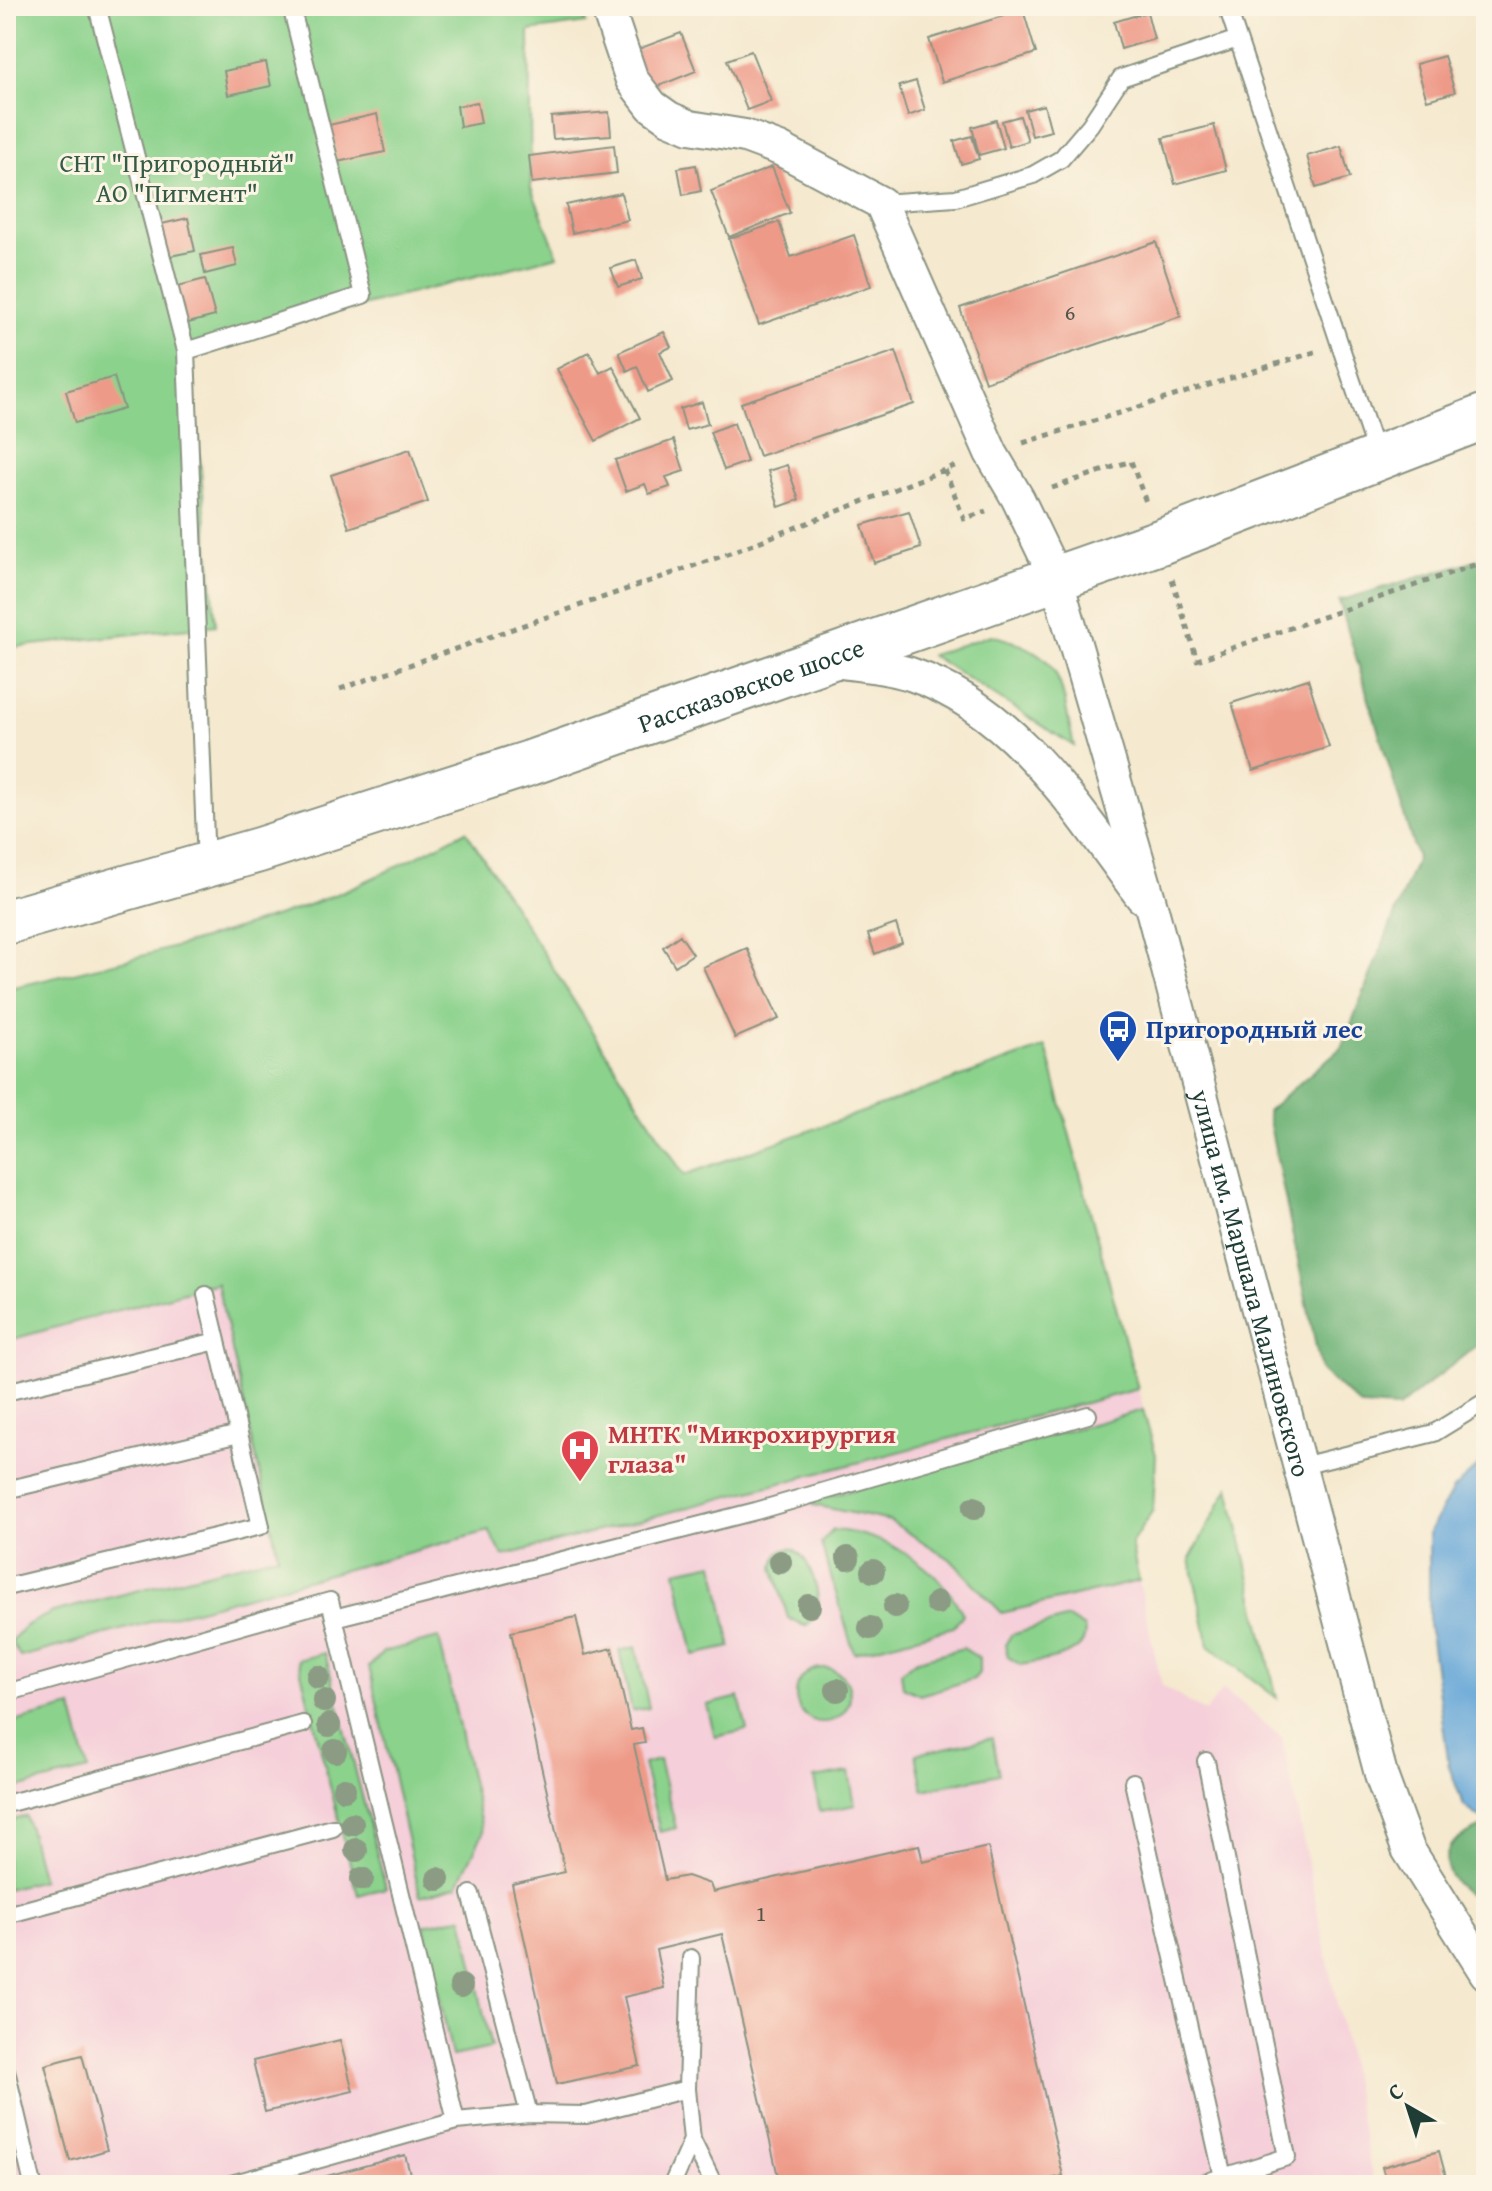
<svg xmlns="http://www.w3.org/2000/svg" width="1492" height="2191" font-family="'Gentium Book Plus',serif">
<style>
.built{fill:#f5cfd9}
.green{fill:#8bd28c;stroke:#558860;stroke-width:2}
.forest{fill:#70b478;stroke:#487856;stroke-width:2}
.water{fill:#63a6d8;stroke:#417286;stroke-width:2}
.building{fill:#ee9a88}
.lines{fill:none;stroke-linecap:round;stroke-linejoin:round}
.service-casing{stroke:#8a9382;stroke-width:20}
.minor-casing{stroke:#8a9382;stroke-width:36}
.primary-casing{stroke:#8a9382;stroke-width:48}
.path{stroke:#8a9382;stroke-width:5;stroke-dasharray:6 6;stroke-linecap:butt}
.service{stroke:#fff;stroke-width:16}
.minor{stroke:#fff;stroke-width:32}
.primary{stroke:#fff;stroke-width:44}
.tree{fill:#8b9b84}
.labels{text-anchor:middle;stroke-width:6;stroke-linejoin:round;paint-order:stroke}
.number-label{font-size:22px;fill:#535449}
.park-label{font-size:26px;fill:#355b46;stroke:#fcf5e5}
.street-label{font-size:26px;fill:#1f3d34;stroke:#fcf5e5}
.transit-label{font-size:26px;font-weight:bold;fill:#164399;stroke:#fcf5e5;text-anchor:start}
.health-label{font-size:26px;font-weight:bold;fill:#be3a42;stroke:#fcf5e5;text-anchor:start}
</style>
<rect width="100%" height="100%" fill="#fcf5e5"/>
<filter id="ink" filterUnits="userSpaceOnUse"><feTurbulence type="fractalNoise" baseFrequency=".0125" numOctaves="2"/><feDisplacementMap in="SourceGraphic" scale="16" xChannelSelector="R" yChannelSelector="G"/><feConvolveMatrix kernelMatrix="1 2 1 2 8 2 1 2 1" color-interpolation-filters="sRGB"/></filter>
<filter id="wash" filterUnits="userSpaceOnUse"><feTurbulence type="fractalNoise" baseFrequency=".006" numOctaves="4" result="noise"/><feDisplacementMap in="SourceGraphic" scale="32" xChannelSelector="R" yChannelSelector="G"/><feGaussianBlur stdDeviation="1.8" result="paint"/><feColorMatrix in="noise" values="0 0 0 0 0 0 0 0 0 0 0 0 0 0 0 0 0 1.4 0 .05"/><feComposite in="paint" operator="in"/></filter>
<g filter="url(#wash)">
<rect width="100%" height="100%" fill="#f5e9cf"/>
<path class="built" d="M466 831 684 1175 1046 1047 1156 1455 1153 1510 1131 1545 1162 1686 1205 1712 1223 1689 1282 1738 1374 2185H6V989L114 964 301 908 390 871Z"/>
<path class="green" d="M6 6H582L586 23 529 31 531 188 558 256 189 350 216 625 6 648Z
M991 635C1067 655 1058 677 1074 746L931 655Z
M466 831 684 1175 1046 1047 1138 1389 503 1556 489 1531 20 1657 11 1641 25 1626 53 1612 278 1555 217 1283 6 1341V989C105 966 204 942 300 908 358 888 412 859 466 831Z
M1143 1410 1156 1455 1153 1510 1131 1544 1139 1581 1002 1613 950 1559 890 1521 813 1505 815 1500Z
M1229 1487 1277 1698 1209 1646 1190 1559Z
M833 1530C887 1534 938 1566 963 1614L954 1627 854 1653 821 1543Z
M790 1548C810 1552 823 1599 817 1617L805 1626 788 1618 773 1567 779 1552Z
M714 1563 731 1647 694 1655 676 1571Z
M1068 1618 1084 1628C1091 1657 1042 1661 1021 1665L1008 1657 1005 1645 1011 1635Z
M439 1638 483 1833 457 1886 420 1896 369 1667 383 1652Z
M636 1647 649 1708 632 1711 619 1651Z
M963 1648 979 1658V1673L974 1679 920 1695 903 1687 901 1672 917 1660Z
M325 1653 386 1888 358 1895 298 1660Z
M796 1695a27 27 0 1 1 54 0a27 27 0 1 1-54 0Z
M739 1697 747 1730 715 1737 707 1705Z
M72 1707 88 1770 6 1791V1724Z
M992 1738 999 1774 923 1790 916 1754Z
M659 1760 676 1828 660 1832 643 1764Z
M849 1772 855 1805 820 1812 814 1778Z
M26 1816 42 1880 6 1889V1822Z
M463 1917 491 2048 452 2056 424 1925Z"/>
<path class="forest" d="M1486 557V1338L1398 1408 1361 1406 1321 1371 1267 1111 1342 1047 1417 858 1339 601Z
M1486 1825V1903C1464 1897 1433 1868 1452 1845 1460 1836 1475 1831 1486 1825Z"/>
<path class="water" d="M1486 1458V1822L1464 1806 1449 1767 1429 1625V1532L1453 1489Z"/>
<g id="blocks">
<path class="building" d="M1023 10 1036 53 942 82 929 39Z
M1147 12 1154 39 1121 49 1114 22Z
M681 33 696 71 649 90 633 51Z
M751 51 771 101 747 110 727 60Z
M1444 56 1455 92 1427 100 1416 64Z
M266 62 271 86 228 95 224 71Z
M916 81 925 110 908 116 899 86Z
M477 102 481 123 460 127 457 106Z
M1044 105 1051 131 1032 136 1025 110Z
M609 112 611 135 553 139 551 117Z
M377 114 385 152 337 162 329 125Z
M1020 116 1028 141 1009 147 1002 121Z
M996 120 1004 148 979 155 972 127Z
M1214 125 1226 170 1175 184 1163 138Z
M972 136 979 159 961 164 954 141Z
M614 145 617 173 532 183 529 156Z
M1341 146 1350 178 1316 188 1307 156Z
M696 165 701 191 683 195 678 168Z
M772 167 790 213 729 237 711 191Z
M621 193 628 220 572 233 566 205Z
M188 218 195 251 160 258 153 226Z
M779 222 791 257 854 235 871 286 759 325 729 239Z
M1156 242 1181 316 985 382 960 308Z
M233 248 237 266 205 274 201 255Z
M636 260 642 279 618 287 611 268Z
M205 279 215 316 173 327 163 290Z
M664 332 671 347 660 352 673 381 648 392 637 366 627 371 619 352Z
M896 351 914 404 759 456 741 403Z
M589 352 600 373 613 366 640 418 596 441 557 369Z
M114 377 124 409 75 423 66 391Z
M702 402 708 424 686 430 680 409Z
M734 423 747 462 724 470 710 432Z
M674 440 684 471 666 477 670 487 649 494 645 484 626 491 615 460Z
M410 449 428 502 349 528 331 475Z
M787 465 799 500 779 507 768 471Z
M909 511 921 548 874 563 862 525Z
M1308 679 1329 747 1253 771 1232 703Z
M896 924 902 943 875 954 868 934Z
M680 935 693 954 675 966 663 947Z
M747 948 779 1019 735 1038 703 967Z
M576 1617 585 1655 612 1648 631 1730 642 1728 645 1743 634 1745 665 1880 687 1876 710 1884 713 1892 919 1845 923 1862 988 1847 1063 2176 1025 2185H780L722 1934 656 1950 664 1988 624 1997 640 2066 557 2084 512 1884 565 1872 511 1632Z
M340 2040 353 2091 265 2112 253 2061Z
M82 2055 107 2150 70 2161 45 2065Z
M1439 2151 1448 2185H1387L1382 2167Z
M405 2155 413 2185H297V2184Z"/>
</g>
</g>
<g filter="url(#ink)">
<use href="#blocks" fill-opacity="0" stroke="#8a9382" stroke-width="2"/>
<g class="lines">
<defs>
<path id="service" d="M97 6 186 351 206 865
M1227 6 1377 456
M881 203 956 198 1033 175 1061 159 1090 125 1121 78 1238 39
M186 351 363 295 291 6
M206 1295 217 1341
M6 1392 217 1341 261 1526 6 1587
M1298 1467 1434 1433 1486 1401
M6 1490 239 1434
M334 1618 756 1511 1088 1415
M6 1693 330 1601 456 2121
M1206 1761 1287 2157 1223 2177
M1133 1782 1223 2177 1197 2185
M6 1804 303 1724
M471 1894 529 2114
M6 1915 333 1828
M6 2070 33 2185
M687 2089 691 1958
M228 2185 456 2121 529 2114 586 2115 687 2089 692 2140 714 2185
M672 2185 692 2140"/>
<g id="minor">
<path id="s1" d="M607 6 632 80 652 106 669 118 690 127 745 136 780 149 881 203 991 453 1018 499 1056 578 1153 913 1382 1778 1408 1849 1486 1973"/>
<path d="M829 660C856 665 887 666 913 675 1018 711 1079 813 1142 897"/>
</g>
<g id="primary">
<path id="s2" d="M6 922 259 850 530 763 1160 542 1486 416"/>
</g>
</defs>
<use href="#service" class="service-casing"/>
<use href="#minor" class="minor-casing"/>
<use href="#primary" class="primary-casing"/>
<path class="path" d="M1023 443 1315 352
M945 470 964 519 986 511
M1052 488 1131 461 1147 505
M1172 579 1197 660 1486 561
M340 689 722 556 960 464"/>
<use href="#service" class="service"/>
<use href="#minor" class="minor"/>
<use href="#primary" class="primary"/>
</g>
<g class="tree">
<circle cx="974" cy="1508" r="12"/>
<circle cx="848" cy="1558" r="12"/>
<circle cx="780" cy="1562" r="12"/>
<circle cx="873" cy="1571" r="12"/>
<circle cx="937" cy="1603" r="12"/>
<circle cx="809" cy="1606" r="12"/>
<circle cx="895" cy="1606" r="12"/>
<circle cx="870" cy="1628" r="12"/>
<circle cx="318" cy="1677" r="12"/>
<circle cx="837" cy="1690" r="12"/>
<circle cx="324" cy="1701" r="12"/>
<circle cx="329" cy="1725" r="12"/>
<circle cx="335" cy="1751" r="12"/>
<circle cx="344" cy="1789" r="12"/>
<circle cx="352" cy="1824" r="12"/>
<circle cx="356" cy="1850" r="12"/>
<circle cx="362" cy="1879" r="12"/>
<circle cx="438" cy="1879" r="12"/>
<circle cx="461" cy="1986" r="12"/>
</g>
</g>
<defs>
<symbol id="bus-pin" viewBox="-11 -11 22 30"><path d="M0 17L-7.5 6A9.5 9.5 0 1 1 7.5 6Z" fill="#1a4fb4" stroke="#fcf5e5"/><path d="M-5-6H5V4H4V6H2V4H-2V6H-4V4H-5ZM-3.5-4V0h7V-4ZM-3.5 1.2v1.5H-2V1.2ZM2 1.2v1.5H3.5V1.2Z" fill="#fff"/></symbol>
<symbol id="hospital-pin" viewBox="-11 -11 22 30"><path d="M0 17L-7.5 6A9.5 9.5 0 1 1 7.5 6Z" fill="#e0444e" stroke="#fcf5e5"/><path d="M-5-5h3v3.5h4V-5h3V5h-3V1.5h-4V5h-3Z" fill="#fff"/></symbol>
</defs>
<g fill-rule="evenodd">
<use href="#bus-pin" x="1096" y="1007" width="44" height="60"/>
<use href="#hospital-pin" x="558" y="1427" width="44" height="60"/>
</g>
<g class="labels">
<g class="number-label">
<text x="1070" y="320">6</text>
<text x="761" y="1921">1</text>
</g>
<g class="park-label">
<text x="177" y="172">СНТ "Пригородный"<tspan x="177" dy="30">АО "Пигмент"</tspan></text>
</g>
<g class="street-label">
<text dy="9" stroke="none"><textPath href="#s2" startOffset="782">Рассказовское шоссе</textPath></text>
<text dy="9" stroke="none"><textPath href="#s1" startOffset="1508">улица им. Маршала Малиновского</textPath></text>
</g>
<g class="transit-label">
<text x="1146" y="1038">Пригородный лес</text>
</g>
<g class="health-label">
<text x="608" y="1443">МНТК "Микрохирургия<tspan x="608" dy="30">глаза"</tspan></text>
</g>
</g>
<rect width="1492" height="2191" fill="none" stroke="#fcf5e5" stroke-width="32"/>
<g transform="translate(1408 2107) rotate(321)" stroke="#fcf5e5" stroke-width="6" paint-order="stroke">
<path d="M0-6L14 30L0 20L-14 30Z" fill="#1f3d34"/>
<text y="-12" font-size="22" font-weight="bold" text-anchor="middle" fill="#1f3d34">С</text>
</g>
</svg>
